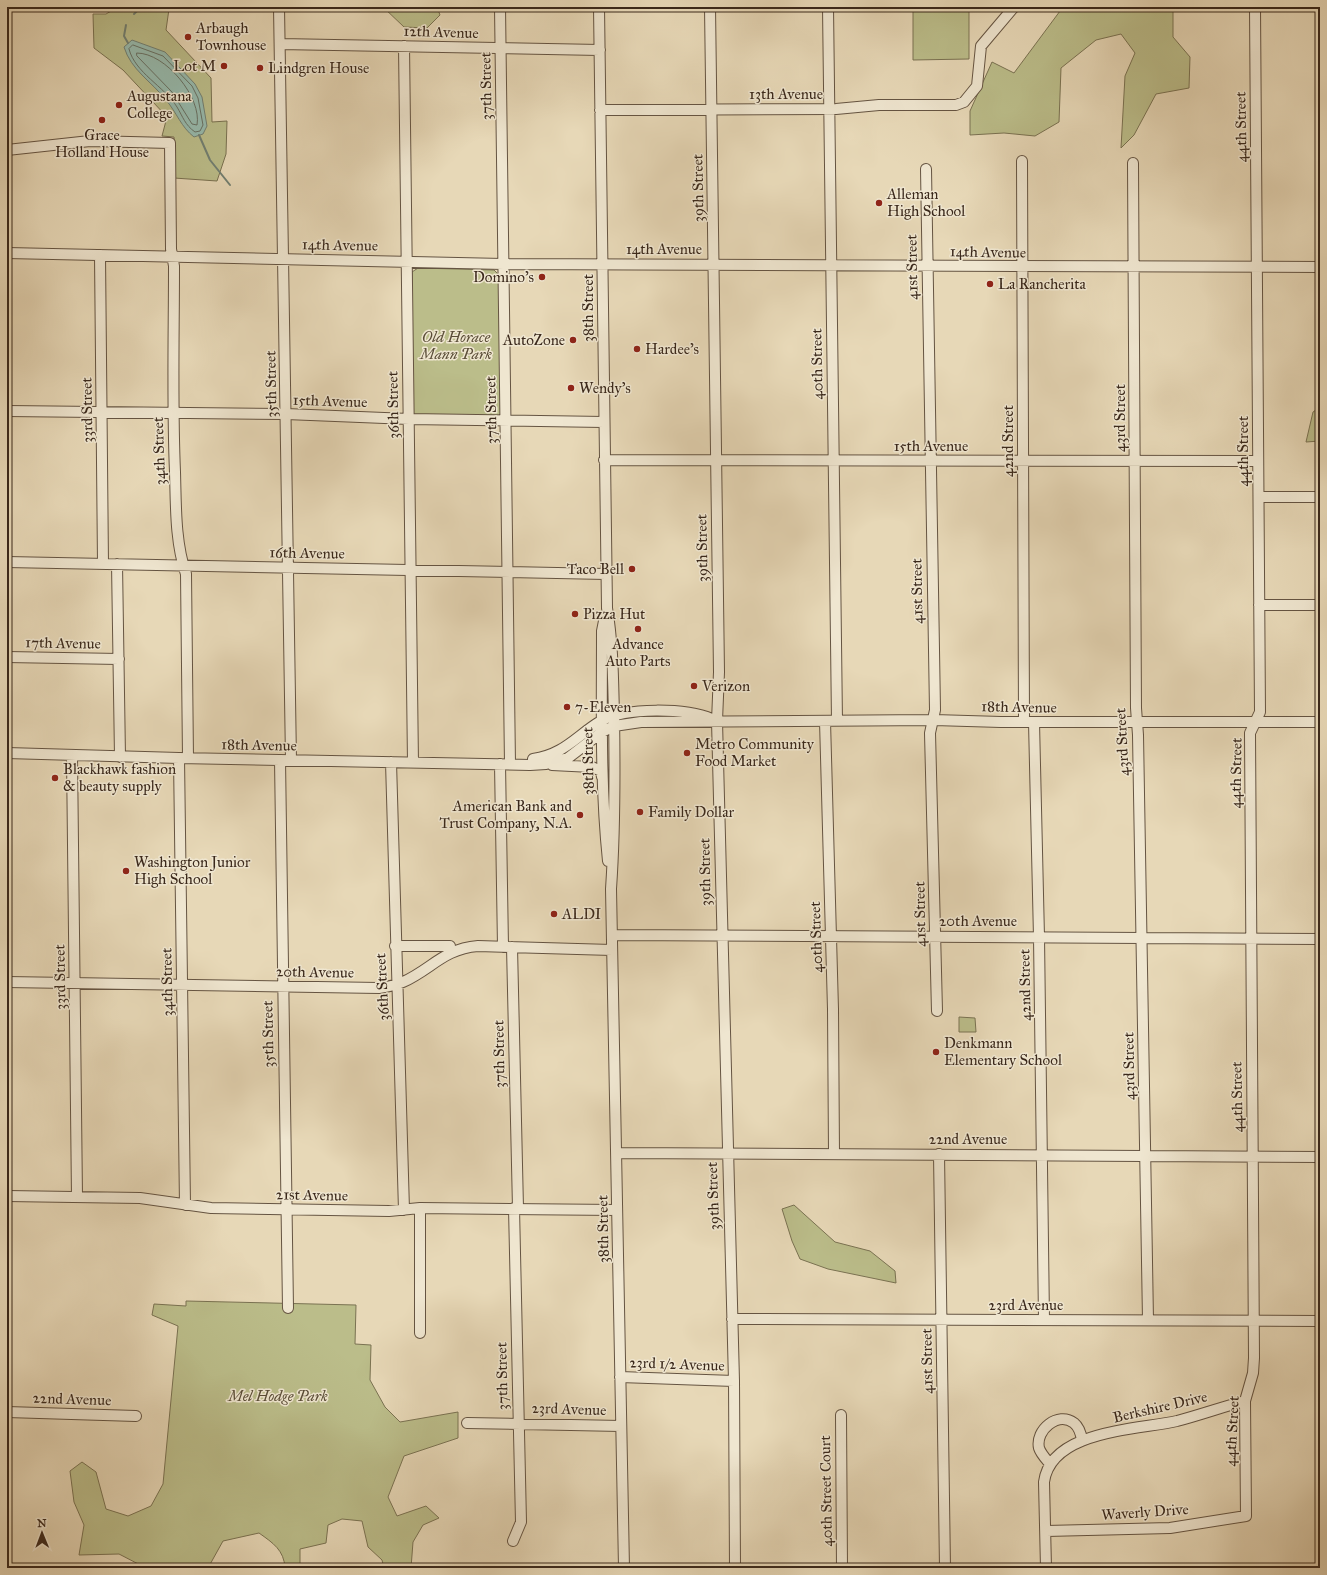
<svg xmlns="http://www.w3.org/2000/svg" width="1327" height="1575" font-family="'IM FELL Great Primer',serif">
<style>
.green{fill:#bbbd8a;stroke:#7a7252}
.water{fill:#97baad;stroke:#728073}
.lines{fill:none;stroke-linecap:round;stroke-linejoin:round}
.shore{stroke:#687164;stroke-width:1}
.stream{stroke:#728073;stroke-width:2}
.minor-casing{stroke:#655442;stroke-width:12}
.minor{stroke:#efe6d0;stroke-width:10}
.poi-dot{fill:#8f2418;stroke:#efe6d0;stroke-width:1.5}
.labels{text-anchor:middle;stroke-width:3;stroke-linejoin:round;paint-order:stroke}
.poi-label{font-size:15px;fill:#3a281b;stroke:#efe6d0;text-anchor:start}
.street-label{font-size:15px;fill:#3a281b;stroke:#efe6d0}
.park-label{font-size:15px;font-style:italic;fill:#5a4d37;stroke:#efe6d0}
</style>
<rect width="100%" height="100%" fill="#e7d8b7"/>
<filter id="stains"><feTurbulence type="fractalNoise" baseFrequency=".005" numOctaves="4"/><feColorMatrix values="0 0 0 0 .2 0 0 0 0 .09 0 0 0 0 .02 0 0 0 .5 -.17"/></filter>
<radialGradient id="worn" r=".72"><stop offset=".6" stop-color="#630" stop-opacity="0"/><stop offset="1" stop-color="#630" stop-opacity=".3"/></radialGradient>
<path class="green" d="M118 7H172L169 9 166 30 211 78 212 122 227 121 226 154 217 181 174 178V137L162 136 167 117 123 70 94 48 93 14H106Z
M383 7H437L440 15 427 28 404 27Z
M913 7H969V59L913 60Z
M1063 7H1173V37L1190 57 1189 88 1156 94 1134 135 1121 148 1125 76 1135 53 1121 34 1096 40 1061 68 1059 122 1035 136 1004 133 970 135V111L992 62 1014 73Z
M418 268 494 270 499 275 501 415 499 417 416 415 413 414 412 272Z
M1320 407V441L1306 442 1313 412Z
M959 1017 975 1018 976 1032H959Z
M794 1205 835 1242 870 1251 895 1271 896 1283 828 1269 800 1259 792 1241 782 1209Z
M186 1301 356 1305 355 1344 371 1345 370 1380 385 1407 400 1422 458 1412V1438L404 1456 388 1497 397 1516 426 1506 439 1518 423 1525 413 1542 411 1568H384L382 1560 368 1547 362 1521 342 1519 328 1525 326 1543 300 1549V1568H285C284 1550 273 1543 259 1533L223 1541 208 1568H146L119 1554 79 1555 84 1525 74 1502 70 1471 82 1462 96 1472 106 1509 128 1516 151 1506 163 1484 178 1326 152 1315 154 1304 186 1306Z"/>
<path class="water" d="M132 40 165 52 195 84 202 97 207 126 203 134 194 137C181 127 177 113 166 100 151 81 131 70 124 47Z"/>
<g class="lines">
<path class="shore" d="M133 45 163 56 192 86 198 98 203 125 200 131 195 132C185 125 183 117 177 107 164 86 135 73 129 49Z
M137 53C166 53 202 98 197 125L192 124 172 92 137 56Z"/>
<path class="stream" d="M134 14 141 7
M126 25 124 36 128 43
M199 135 210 160 230 185"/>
<defs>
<path id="minor" d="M279 7 291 760
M500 7 510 764
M599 7 607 608C613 644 613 679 614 715 615 773 615 831 611 889L624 1568
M710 7 719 672 717 721 734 1381 735 1568
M828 7 837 721
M280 44 600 50
M404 46 413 763
M600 110 836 109 879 105H956L964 102 977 86 981 46 1014 7
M7 150 90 141 170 143 171 249 174 266C174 334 172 403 175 472 176 505 175 542 186 574L188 758
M1022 161 1024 722
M1133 163 1136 708 1138 735 1148 1320
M926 169 935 710 930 733 937 1011
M7 253 503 264 1320 267
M100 255 103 564
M7 411 286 414 409 419 604 422
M604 460 1258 461
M1259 497H1320
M7 562 606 574
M117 564 120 757
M1259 605H1320
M605 616 602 631C602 708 600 784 608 861
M7 657 119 659
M825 721 833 1009 834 1153
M1034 722 1039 937 1044 1320
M7 753 179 758 530 765 546 764 568 758 602 732 614 726 641 722 934 720 1001 722H1320
M72 756 77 1197
M179 758 185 1205
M533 759C565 754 576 736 601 721 626 707 686 708 712 719
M280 760 288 1308
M391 762C394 912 400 1061 404 1210
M500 764 503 947
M552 765 592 767 601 771 602 777
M612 935 1320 939
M395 946H450
M512 947 518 1208
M7 982 379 988C387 987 396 985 403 982 432 969 443 949 478 946L612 950
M617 1153 1320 1157
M939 1154 945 1568
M7 1196 140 1198 211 1208 389 1211 420 1208 617 1210
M420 1208V1333
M732 1319 1320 1321
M620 1377 734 1381
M7 1412 136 1416
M841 1415 842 1568
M467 1423 621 1426
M1050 1464C1046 1459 1041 1454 1039 1448 1035 1430 1058 1411 1074 1423 1079 1427 1081 1434 1082 1440
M1046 1531 1170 1528 1246 1516 1245 1401 1253 1373 1254 1358 1250 733 1260 712 1255 7
M513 1541 521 1522 514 1208
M1046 1568 1044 1482C1051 1430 1137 1430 1177 1421 1200 1415 1222 1407 1245 1401"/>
</defs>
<use href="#minor" class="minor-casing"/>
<use href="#minor" class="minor"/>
</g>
<g class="poi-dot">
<circle cx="188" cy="37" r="4"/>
<circle cx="224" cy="66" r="4"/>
<circle cx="260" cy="68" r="4"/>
<circle cx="119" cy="105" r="4"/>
<circle cx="102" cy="120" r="4"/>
<circle cx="879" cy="203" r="4"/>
<circle cx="542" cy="277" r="4"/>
<circle cx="990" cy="284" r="4"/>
<circle cx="573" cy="340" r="4"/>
<circle cx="637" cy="349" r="4"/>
<circle cx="571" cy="388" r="4"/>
<circle cx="632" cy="569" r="4"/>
<circle cx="575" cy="614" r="4"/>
<circle cx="638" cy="629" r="4"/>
<circle cx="694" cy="686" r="4"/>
<circle cx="567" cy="707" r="4"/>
<circle cx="687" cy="753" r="4"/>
<circle cx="55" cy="778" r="4"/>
<circle cx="640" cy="812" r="4"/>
<circle cx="580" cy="815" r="4"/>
<circle cx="126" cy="871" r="4"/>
<circle cx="554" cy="914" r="4"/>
<circle cx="936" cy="1052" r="4"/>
</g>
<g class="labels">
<g class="poi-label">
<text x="196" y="33">Arbaugh<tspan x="196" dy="17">Townhouse</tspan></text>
<text x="216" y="71" text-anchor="end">Lot M</text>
<text x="268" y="73">Lindgren House</text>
<text x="127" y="101">Augustana<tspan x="127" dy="17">College</tspan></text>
<text x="102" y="140" text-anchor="middle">Grace<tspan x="102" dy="17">Holland House</tspan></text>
<text x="887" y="199">Alleman<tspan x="887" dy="17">High School</tspan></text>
<text x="534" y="282" text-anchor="end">Domino's</text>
<text x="998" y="289">La Rancherita</text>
<text x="565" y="345" text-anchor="end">AutoZone</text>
<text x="645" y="354">Hardee's</text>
<text x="579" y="393">Wendy's</text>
<text x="624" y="574" text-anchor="end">Taco Bell</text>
<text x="583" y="619">Pizza Hut</text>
<text x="638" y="649" text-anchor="middle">Advance<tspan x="638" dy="17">Auto Parts</tspan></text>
<text x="702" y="691">Verizon</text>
<text x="575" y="712">7-Eleven</text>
<text x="695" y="749">Metro Community<tspan x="695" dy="17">Food Market</tspan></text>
<text x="63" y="774">Blackhawk fashion<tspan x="63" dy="17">&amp; beauty supply</tspan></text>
<text x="572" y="811" text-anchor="end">American Bank and<tspan x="572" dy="17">Trust Company, N.A.</tspan></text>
<text x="648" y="817">Family Dollar</text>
<text x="134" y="867">Washington Junior<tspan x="134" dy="17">High School</tspan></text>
<text x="562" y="919">ALDI</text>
<text x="944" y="1048">Denkmann<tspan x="944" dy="17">Elementary School</tspan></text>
</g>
<g class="street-label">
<text transform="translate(441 32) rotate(2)" y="5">12th Avenue</text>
<text transform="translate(486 86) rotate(-91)" y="5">37th Street</text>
<text x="786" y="99">13th Avenue</text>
<text transform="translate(1241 127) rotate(-91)" y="5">44th Street</text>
<text transform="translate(698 188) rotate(-91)" y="5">39th Street</text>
<text transform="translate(340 245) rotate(1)" y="5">14th Avenue</text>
<text x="664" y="254">14th Avenue</text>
<text transform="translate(988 252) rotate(1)" y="5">14th Avenue</text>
<text transform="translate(912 267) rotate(-91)" y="5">41st Street</text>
<text transform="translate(588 308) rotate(-90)" y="5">38th Street</text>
<text transform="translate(817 364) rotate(-91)" y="5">40th Street</text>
<text transform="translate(271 384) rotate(-91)" y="5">35th Street</text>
<text transform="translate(330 401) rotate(2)" y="5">15th Avenue</text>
<text transform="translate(393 405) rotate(-91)" y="5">36th Street</text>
<text transform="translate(87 410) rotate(-91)" y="5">33rd Street</text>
<text transform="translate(491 410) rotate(-91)" y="5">37th Street</text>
<text transform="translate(1120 418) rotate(-90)" y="5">43rd Street</text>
<text transform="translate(1008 441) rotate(-90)" y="5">42nd Street</text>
<text x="931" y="451">15th Avenue</text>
<text transform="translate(159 451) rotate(-92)" y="5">34th Street</text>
<text transform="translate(1243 451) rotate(-90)" y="5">44th Street</text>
<text transform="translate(702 548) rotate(-91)" y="5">39th Street</text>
<text transform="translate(307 553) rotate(1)" y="5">16th Avenue</text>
<text transform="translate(917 591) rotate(-91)" y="5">41st Street</text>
<text transform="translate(63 643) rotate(1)" y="5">17th Avenue</text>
<text transform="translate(1019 707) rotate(1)" y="5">18th Avenue</text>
<text transform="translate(1122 742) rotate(-93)" y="5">43rd Street</text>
<text transform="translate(259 745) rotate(1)" y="5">18th Avenue</text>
<text transform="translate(588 761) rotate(-91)" y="5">38th Street</text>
<text transform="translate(1236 773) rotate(-89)" y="5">44th Street</text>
<text transform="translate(705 872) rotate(-91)" y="5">39th Street</text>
<text transform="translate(920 914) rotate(-91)" y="5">41st Street</text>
<text x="978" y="926">20th Avenue</text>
<text transform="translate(816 937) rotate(-92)" y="5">40th Street</text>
<text transform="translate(315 972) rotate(1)" y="5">20th Avenue</text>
<text transform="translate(60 977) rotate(-91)" y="5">33rd Street</text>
<text transform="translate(167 982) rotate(-91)" y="5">34th Street</text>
<text transform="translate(1025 985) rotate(-91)" y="5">42nd Street</text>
<text transform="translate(382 987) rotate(-93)" y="5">36th Street</text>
<text transform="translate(268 1034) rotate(-91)" y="5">35th Street</text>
<text transform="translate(499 1054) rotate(-91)" y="5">37th Street</text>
<text transform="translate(1129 1066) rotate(-91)" y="5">43rd Street</text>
<text transform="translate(1237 1097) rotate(-91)" y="5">44th Street</text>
<text x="968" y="1144">22nd Avenue</text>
<text transform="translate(312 1195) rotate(1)" y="5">21st Avenue</text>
<text transform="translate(713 1196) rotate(-92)" y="5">39th Street</text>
<text transform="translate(603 1229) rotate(-91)" y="5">38th Street</text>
<text x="1026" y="1310">23rd Avenue</text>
<text transform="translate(927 1361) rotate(-91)" y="5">41st Street</text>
<text transform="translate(677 1364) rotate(2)" y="5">23rd 1/2 Avenue</text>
<text transform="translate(502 1376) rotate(-91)" y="5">37th Street</text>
<text transform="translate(72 1399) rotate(2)" y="5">22nd Avenue</text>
<text transform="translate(1160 1407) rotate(-13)" y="5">Berkshire Drive</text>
<text transform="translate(569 1409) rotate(2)" y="5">23rd Avenue</text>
<text transform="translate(1232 1431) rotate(-87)" y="5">44th Street</text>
<text transform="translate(826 1491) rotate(-91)" y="5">40th Street Court</text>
<text transform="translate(1145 1512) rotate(-4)" y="5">Waverly Drive</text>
</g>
<g class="park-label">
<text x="456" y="342">Old Horace<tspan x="456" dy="17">Mann Park</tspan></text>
<text x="278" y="1401">Mel Hodge Park</text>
</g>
</g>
<rect width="1327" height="1575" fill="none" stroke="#e7d8b7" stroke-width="24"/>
<rect x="8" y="8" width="1311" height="1559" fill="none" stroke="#3a281b" stroke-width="2"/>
<rect x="12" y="12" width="1303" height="1551" fill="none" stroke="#3a281b"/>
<g transform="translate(42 1533) rotate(359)" stroke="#efe6d0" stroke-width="3" paint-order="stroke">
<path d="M0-3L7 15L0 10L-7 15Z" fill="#3a281b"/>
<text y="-6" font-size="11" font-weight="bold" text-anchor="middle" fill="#3a281b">N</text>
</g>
<rect width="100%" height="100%" filter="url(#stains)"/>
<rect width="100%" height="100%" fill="url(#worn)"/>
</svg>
